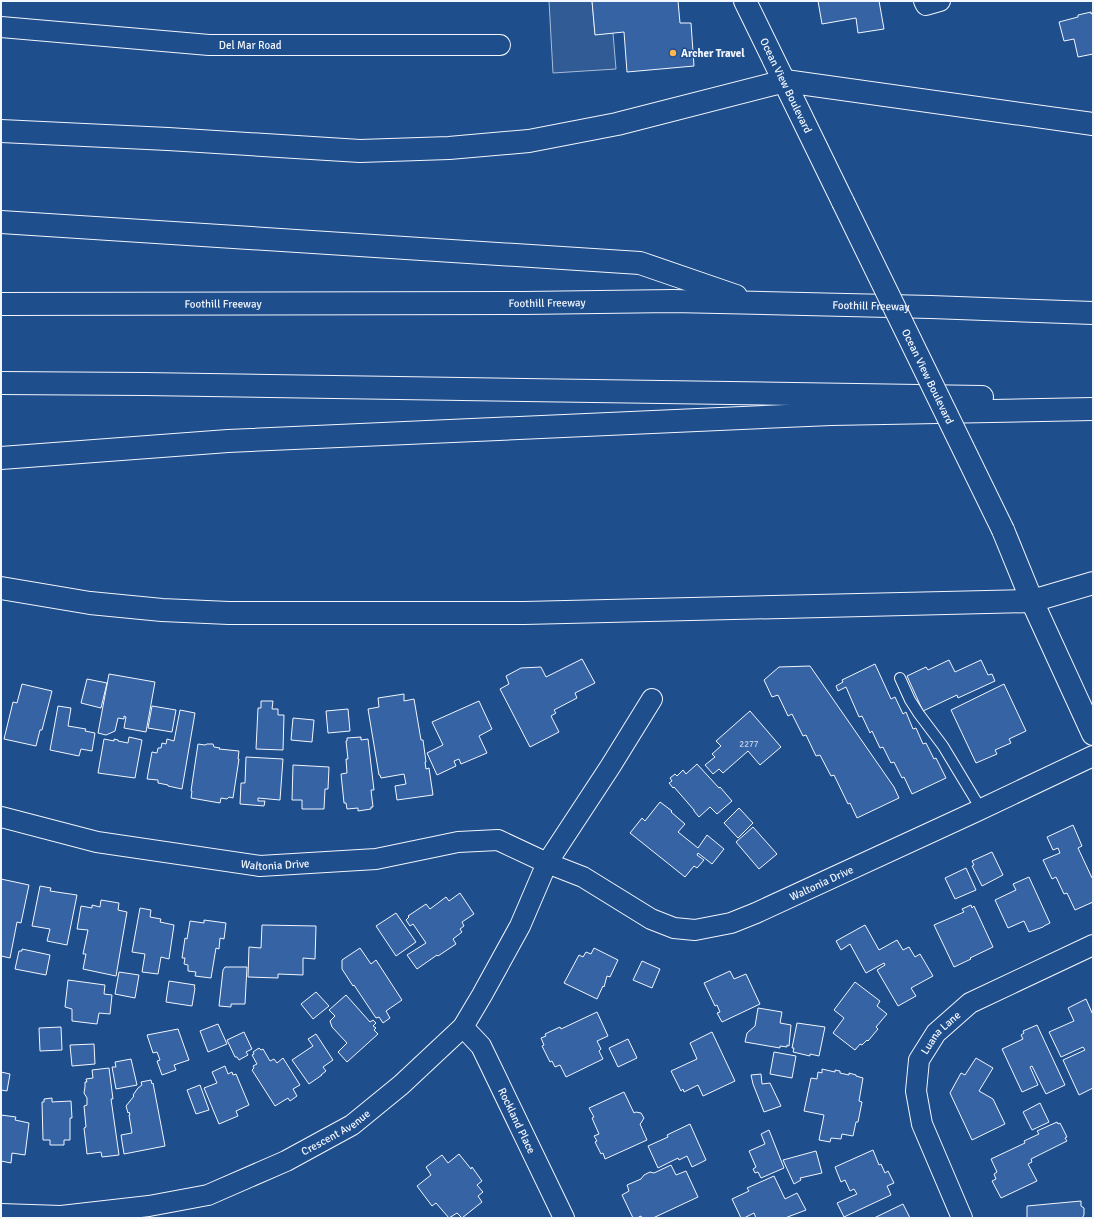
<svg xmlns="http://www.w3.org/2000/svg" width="1094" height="1219" font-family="Signika,sans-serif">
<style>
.parking{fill:#305b95;stroke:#a8bbd7}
.building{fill:#3563a3;stroke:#f2f6ff}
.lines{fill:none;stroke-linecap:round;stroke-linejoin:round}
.lane-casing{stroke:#f2f6ff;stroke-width:12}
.street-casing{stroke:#f2f6ff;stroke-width:22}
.secondary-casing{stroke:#f2f6ff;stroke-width:24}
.highway-casing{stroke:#f2f6ff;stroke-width:24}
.lane{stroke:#1f4e8c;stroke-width:10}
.street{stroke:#1f4e8c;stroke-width:20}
.secondary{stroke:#1f4e8c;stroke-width:22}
.highway{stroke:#1f4e8c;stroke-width:22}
.secondary-bridge-casing{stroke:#f2f6ff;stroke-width:24;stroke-linecap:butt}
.secondary-bridge{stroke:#1f4e8c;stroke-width:22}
.poi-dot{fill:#ffb74d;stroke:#1f4e8c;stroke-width:1.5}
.labels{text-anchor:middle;stroke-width:3;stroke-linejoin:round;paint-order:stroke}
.number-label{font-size:9px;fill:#c3d1e8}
.street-label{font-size:11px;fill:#f2f6ff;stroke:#1f4e8c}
.poi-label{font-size:11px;font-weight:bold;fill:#f2f6ff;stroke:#1f4e8c;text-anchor:start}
</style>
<rect width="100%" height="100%" fill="#1f4e8c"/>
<path class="parking" d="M549 1H592L595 34 613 33 616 69 553 73Z"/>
<path class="building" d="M592 1H678L680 23H691L694 66 627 72 624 32 595 35Z
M818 1H879L884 29 858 33 856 18 822 24Z
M1091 12V14L1093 13V54L1078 57 1074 39 1064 41 1059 22 1078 17V15Z
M582 659 595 683 575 693 577 698 554 710 556 713 551 716 559 732 530 747 500 689 509 684 506 676 521 668 541 667 546 677Z
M949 660 955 672 981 660 988 675 992 674 995 681 958 698 957 695 923 711 907 676 926 667 928 670Z
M875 664 891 699 895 697 903 714 906 712 913 729 916 728 923 744 926 743 934 759 936 758 946 778 912 794 904 777 902 778 894 762 891 763 883 747 880 748 872 731 870 733 862 716 859 717 846 687 838 691 836 686 843 682 842 680Z
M810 666 894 787 899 798 857 818 850 803 848 804 834 775 831 776 820 755 816 756 806 735 803 736 792 714 788 716 778 695 772 697 764 680 779 667Z
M109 674 155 682 146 732 124 728 126 717 124 716V719L118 718 115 731 106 735 98 733Z
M87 679 107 683 101 708 81 703Z
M22 684 52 691 42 730H40L36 746 4 739 13 702 17 703Z
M1004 684 1026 731 1009 739 1011 743 995 750 997 754 976 763 951 710Z
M404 694V701L414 699 421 740H423L426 762H425L426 769 429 768 433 795 397 800 395 786 406 784 404 774 381 778 380 775H379L368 709 379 707 378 698Z
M261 701H273L272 709H278V715H284L283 750 256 749 258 708H261Z
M479 701 492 729 479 736 487 753 461 764 459 759 454 761 456 766 437 775 427 753 443 745 432 722Z
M58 706 71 708 68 726 86 729 85 731 95 733 92 751 81 749 79 756 50 750Z
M152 706 176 710 172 732 148 728Z
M348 709 350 731 328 733 326 711Z
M180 710 195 713 182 789 168 786V785L158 783V780L147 779 152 752 157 753 158 748H161L162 743 166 744 167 739 174 741Z
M750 711 781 747 760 765 748 751 723 773 719 769 713 774 705 765 715 757 712 754 721 746 716 741Z
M293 718 314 720 312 742 291 740Z
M129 737 142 740 135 778 98 773 104 739 114 741V739L118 740V741L128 743Z
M361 737V740L368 739 374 790H371L373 807H371V809L358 811V808L347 809 346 803H344L341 774 347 773 346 759H348L346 741H347V738Z
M198 744 205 745 207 744H213L214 747 220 748 219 749 239 751 238 759H239L233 798 229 797 227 799 221 798 220 803 191 798 192 791H191Z
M246 757 283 759 280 800 258 798V801H265L264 806 240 804 241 783H245Z
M697 764 719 788 720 787 732 801 717 814 710 807 699 817 694 811V810L674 787 673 788 669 783 672 781 670 778 675 774 677 776 683 770 686 774Z
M293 765 329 767 328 789H325L324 809H302V800H292Z
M660 802 672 811 671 812 685 824 678 832 698 848 707 835 724 849 712 864 698 853 697 855 704 860 697 868 694 866 685 877 630 833 642 818 645 821Z
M739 808 753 823 738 838 724 823Z
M1073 825 1082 846 1078 848 1092 878 1093 877V902L1075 910 1067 893 1064 894 1056 877 1052 879 1043 860 1060 853 1058 848 1053 850 1047 837Z
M753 827 777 854 759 869 736 842Z
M992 852 1003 875 982 886 972 866 974 865 972 861Z
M966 868 976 890 955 899 945 878Z
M1029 877 1050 923 1044 926 1043 927 1029 932 1024 921 1008 928 995 900 1016 890 1013 884Z
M1 879 29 885 21 923 17 922 10 958 1 956Z
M40 886 51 888 50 891 77 895 67 945 47 941 50 929 32 926Z
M460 893 474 914 462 922 464 926 460 929 462 932 453 939 456 944 438 956 437 955 417 969 407 955 426 943 413 924 410 926 406 920 409 917 408 916 426 904 430 909 446 897 449 901Z
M101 900 119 903 118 910 127 912 116 976 83 969 86 954H83L88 930 77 929 81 906 92 908V905L100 907Z
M971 905 972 908 974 906 993 947 970 958 971 959 954 967 934 925 964 912 962 909Z
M140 908 151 910 150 917 161 919 160 922 174 925 169 959 161 957 158 974 142 972 145 954 132 952Z
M396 913 416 942 396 956 376 926Z
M204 920 226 923 224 939 220 938 219 949 216 948 211 978 195 976 196 972 188 971V965L184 964 185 958H182L185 938 187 939 190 921 204 923Z
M262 925 316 926 315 959 303 958V975L278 974V978L248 977 249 947 261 948Z
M865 925 879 950 897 940 903 950 909 947 915 957 920 954 933 976 911 988 916 996 898 1006 877 970 885 965 884 963 866 973 850 944 841 950 836 941Z
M360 948 371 964 376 960 402 1000 386 1011 390 1018 383 1023 379 1017 376 1018 354 985 353 986 342 969V960Z
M594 948 618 960 610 977 607 976 604 987 603 986 597 999 564 983 579 955 583 957 586 952 591 954Z
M22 949 50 955 46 975 15 969 19 951H22Z
M642 961 660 969 652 988 633 980Z
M225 967H247L245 1004H231V1007L219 1006 223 970Z
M730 971 734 979 746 974 760 1004 722 1022 717 1013 720 1012 717 1005 715 1006 704 983Z
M119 972 139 975 135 998 115 994Z
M68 980 105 985 104 994 112 995 110 1014 99 1013 97 1024 72 1021V1009L65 1007Z
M169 981 195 985 194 987 195 988 192 1006 166 1002Z
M855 982 880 1001 877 1006 887 1014 876 1027 878 1029 868 1041 867 1040 862 1045 860 1044 855 1050 833 1033 844 1018 834 1010Z
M316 992 329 1006 313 1019 301 1004Z
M346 995 370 1022 373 1020 376 1023 373 1026 376 1028 374 1030 378 1034 347 1062 338 1052 347 1043 332 1027 330 1021 335 1016 329 1010Z
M1086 999 1093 1015V1088L1079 1095 1063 1060 1085 1050 1083 1047 1061 1057 1049 1032 1074 1021 1068 1008Z
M758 1008 782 1012 780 1023 791 1025 789 1046 787 1045V1047L780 1046V1048L745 1042 747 1033 755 1026Z
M597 1012 608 1036 597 1041 601 1049 599 1051 603 1059 566 1077 560 1065 555 1067 552 1061 550 1062 542 1046 544 1045 541 1038 546 1036 545 1034 560 1027 561 1029Z
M797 1023 825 1027 819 1056 810 1054V1056L793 1052 794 1048H792Z
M218 1024 227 1044 208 1052 200 1031Z
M1037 1025 1065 1085 1046 1094 1032 1066 1030 1067 1038 1085 1022 1092 1002 1049 1023 1039 1021 1035 1024 1033 1023 1031Z
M61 1027 62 1050 40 1051 39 1028Z
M178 1029 189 1060 174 1065 176 1070 162 1075 157 1061 160 1060 157 1052 153 1053 147 1035Z
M244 1032 252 1049 246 1052 248 1055 239 1060 237 1057H235L227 1040Z
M712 1032 735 1081 703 1096 698 1085 684 1092 683 1089 681 1091 671 1071 697 1059 690 1043Z
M316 1034 333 1060 323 1067 326 1071 321 1075H322L309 1084 292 1060 313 1046 308 1039Z
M628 1039 637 1058 618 1067 609 1048Z
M94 1044 95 1064 72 1066 70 1045Z
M259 1048 261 1050 263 1049 270 1061 274 1059 277 1063 283 1058 300 1085 293 1089 297 1096 290 1101 288 1098 275 1106 252 1070 254 1068 253 1066 257 1064 252 1055 254 1054 253 1052Z
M774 1052 796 1056 792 1078 770 1074Z
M976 1058 993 1068 979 1091 993 1099 1005 1124 972 1140 950 1093 961 1073 965 1075Z
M131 1059 137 1085 116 1089 112 1067H116L115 1062Z
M225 1066 228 1074 232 1072 233 1075 236 1074 249 1105 236 1111 238 1116 219 1124 204 1088 217 1083 212 1072Z
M109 1068 113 1099H111L119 1155 102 1157 101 1152 87 1154 84 1128 86 1127 84 1106 87 1105V1098L84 1093 85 1087V1082H87L86 1079 93 1078 92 1070Z
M822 1069 835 1072V1070L840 1071V1073L849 1075V1073L856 1075V1076L863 1078 859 1101 862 1102 858 1122H856L853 1136 842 1134 841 1139 831 1138 830 1142 819 1140 824 1115 804 1111 811 1078 817 1079 818 1072 822 1073Z
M1 1072 10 1074 7 1091 1 1090Z
M761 1074 762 1084 770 1083 781 1106 764 1112 753 1084 751 1075Z
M151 1080 152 1084 153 1083 165 1146 124 1154 121 1135 132 1133 129 1115H130L129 1112 128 1113 126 1106 134 1096 133 1095 138 1088 142 1085 141 1082Z
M200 1085 209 1110 196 1114 187 1090Z
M624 1092 634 1113 636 1112 641 1113 644 1118 641 1123 640 1124 647 1140 605 1159 603 1153 601 1154 595 1142 597 1141 594 1136 599 1134 592 1118 594 1117 589 1108Z
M52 1098V1102L71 1101 72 1118H70V1140H64V1145H50V1140H43L42 1102H44V1099Z
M1040 1103 1049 1122 1032 1130 1023 1112Z
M1 1115 16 1117 15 1120 29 1123 25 1155 12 1153 11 1163 1 1161Z
M1057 1122 1058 1124 1060 1123 1067 1137 1065 1138 1067 1141 1031 1159 1032 1162 1028 1164 1037 1181 1001 1198 992 1181 996 1179 994 1174 997 1172 991 1159 1025 1143 1024 1141 1039 1134 1037 1131Z
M690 1124 706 1160 692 1167 687 1156 679 1160 678 1158 658 1168 648 1146 668 1137 667 1135Z
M769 1130 784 1168 761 1178 758 1172 755 1173 753 1169 756 1167 749 1151 765 1144 761 1134Z
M873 1150 879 1165 881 1164 885 1173 888 1171 894 1183 887 1186 891 1195 844 1217 837 1203 857 1194 854 1189 850 1191 845 1180 841 1182 835 1167Z
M816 1151 822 1173 800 1178 801 1180 794 1184 783 1160Z
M459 1154 471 1169 472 1167 482 1181 477 1185 483 1192 478 1196 482 1202 462 1218 457 1213 449 1218 436 1203 432 1206 417 1186 431 1175 426 1167 442 1155 448 1163Z
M671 1165 676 1175 686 1171 698 1197 653 1218H642L641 1216 637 1218H633L622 1195 629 1191 627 1185 641 1179 644 1175 650 1172 654 1173Z
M774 1176 785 1199 797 1193 806 1210 785 1218H756L754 1213 744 1218H741L732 1199 749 1191 747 1188Z
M1081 1201V1206L1084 1208V1215L1082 1218H1027V1206Z
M903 1204 910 1218H874Z"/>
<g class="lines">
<defs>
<path id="lane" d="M900 678 910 700 919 714 943 746 981 809"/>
<g id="street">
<path d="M924 1 926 5 940 1"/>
<path id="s1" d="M1 27 209 45H500"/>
<path id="s2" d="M1 817 97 842 260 866 376 859 458 842 498 840 547 863 583 877 651 919 674 928 695 930 731 923 756 913 975 812 1093 756"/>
<path id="s3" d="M463 1027 481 1046 564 1218"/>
<path id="s4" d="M1 1214 61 1216 149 1206 208 1195 286 1161 352 1125 401 1085 463 1027 482 995 520 926 547 863 610 767 652 699"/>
<path id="s5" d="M962 1218 922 1124 916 1091 919 1060 936 1033 970 1003 1093 945"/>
</g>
<g id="secondary">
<path id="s6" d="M745 1 843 202"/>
<path d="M1003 530 1032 601 1093 734"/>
</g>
<g id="highway">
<path d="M1 131 168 139 360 151 449 148 529 141 617 124 785 81 1093 124"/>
<path d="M1 222 640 263 736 296"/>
<path id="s7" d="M1 304 524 303 673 301 931 307 1093 313"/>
<path d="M1 383 145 384 982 397"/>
<path d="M1 458 228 441 831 414 1093 409"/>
<path d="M1 588 90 603 162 610 229 613H524L1032 601 1093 583"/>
</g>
</defs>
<use href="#lane" class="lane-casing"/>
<use href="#street" class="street-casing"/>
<use href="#secondary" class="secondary-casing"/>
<use href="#highway" class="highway-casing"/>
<use href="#lane" class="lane"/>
<use href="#street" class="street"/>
<use href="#secondary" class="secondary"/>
<use href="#highway" class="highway"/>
<defs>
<g id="secondary-bridge">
<path id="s8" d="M843 202 1003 530"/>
</g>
</defs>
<use href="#secondary-bridge" class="secondary-bridge-casing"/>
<use href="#secondary-bridge" class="secondary-bridge"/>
</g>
<circle class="poi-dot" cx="673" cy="53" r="4"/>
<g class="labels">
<g class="number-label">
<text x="749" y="747">2277</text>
</g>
<g class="street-label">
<text dy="4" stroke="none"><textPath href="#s1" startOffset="250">Del Mar Road</textPath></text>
<text dy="4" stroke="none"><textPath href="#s6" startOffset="94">Ocean View Boulevard</textPath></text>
<text dy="4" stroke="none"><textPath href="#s7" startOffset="546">Foothill Freeway</textPath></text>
<text dy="4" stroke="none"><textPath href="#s7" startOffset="222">Foothill Freeway</textPath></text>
<text dy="4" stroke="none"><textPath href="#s7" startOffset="870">Foothill Freeway</textPath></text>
<text dy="4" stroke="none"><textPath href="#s8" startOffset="194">Ocean View Boulevard</textPath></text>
<text dy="4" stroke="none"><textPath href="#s2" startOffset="279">Waltonia Drive</textPath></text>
<text dy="4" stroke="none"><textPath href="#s2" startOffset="858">Waltonia Drive</textPath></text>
<text dy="4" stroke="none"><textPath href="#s5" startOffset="202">Luana Lane</textPath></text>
<text dy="4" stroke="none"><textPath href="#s3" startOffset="109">Rockland Place</textPath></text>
<text dy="4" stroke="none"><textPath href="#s4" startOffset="351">Crescent Avenue</textPath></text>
</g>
<g class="poi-label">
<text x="681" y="57">Archer Travel</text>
</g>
</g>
<rect width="1094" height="1219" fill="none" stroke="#f2f6ff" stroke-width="4"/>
</svg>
